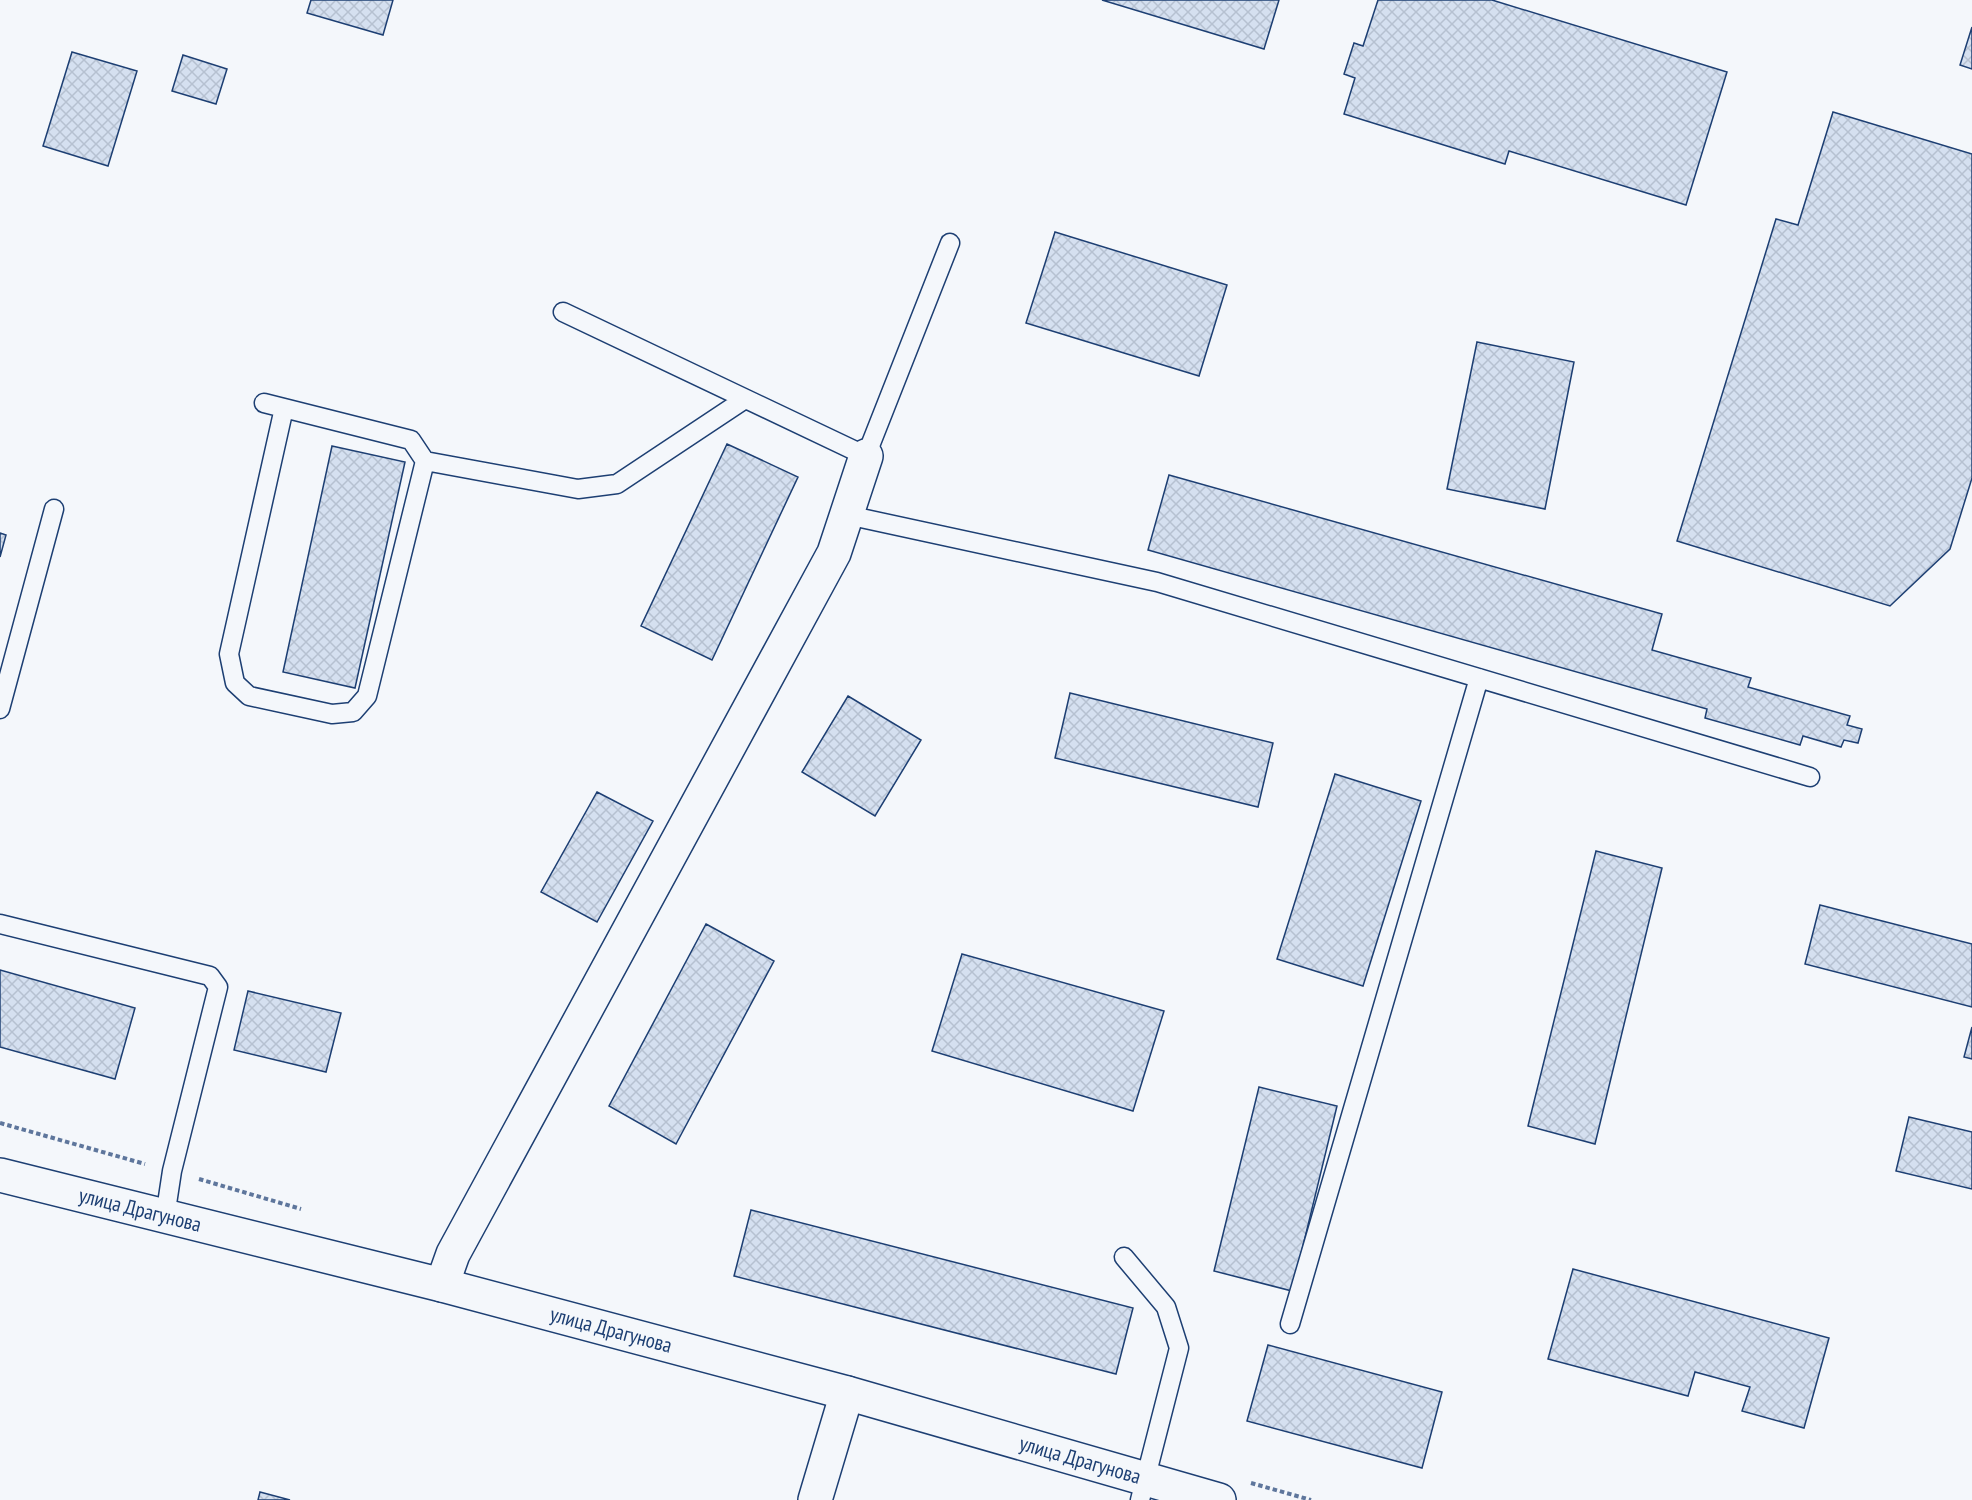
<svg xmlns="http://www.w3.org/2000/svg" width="1972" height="1500" font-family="'PT Sans Narrow',sans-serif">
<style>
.building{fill:url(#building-cross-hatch);stroke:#1d3f73;stroke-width:1.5}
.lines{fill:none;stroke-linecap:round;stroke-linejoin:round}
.lane-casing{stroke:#1d3f73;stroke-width:21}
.street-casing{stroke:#1d3f73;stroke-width:36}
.secondary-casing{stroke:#1d3f73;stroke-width:36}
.path{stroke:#5e769c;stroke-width:4;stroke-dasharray:4.5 3;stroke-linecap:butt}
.lane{stroke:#f4f7fb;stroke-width:18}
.street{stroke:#f4f7fb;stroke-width:33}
.secondary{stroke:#f4f7fb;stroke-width:33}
.labels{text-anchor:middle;stroke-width:4.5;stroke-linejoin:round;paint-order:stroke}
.street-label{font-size:21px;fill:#1d3f73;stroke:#f4f7fb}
</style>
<defs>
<pattern id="building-cross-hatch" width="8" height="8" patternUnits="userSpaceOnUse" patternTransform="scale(1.5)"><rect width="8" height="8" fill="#d5e0f0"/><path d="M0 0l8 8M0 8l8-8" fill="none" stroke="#b6c1d1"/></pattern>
</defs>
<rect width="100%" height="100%" fill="#f4f7fb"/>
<path class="building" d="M311 0H393L383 35 307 13Z
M1102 0H1279L1264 49Z
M1378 0H1492L1727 72 1686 205 1509 151 1505 164 1344 114 1355 78 1344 74 1354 43 1363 46Z
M1972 27V69L1960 65Z
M72 52 137 71 108 166 43 146Z
M183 55 227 69 216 104 172 91Z
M1833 112 1972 154V478L1950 549 1890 606 1677 541 1776 219 1798 225Z
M1055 232 1227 285 1199 376 1026 323Z
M1477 342 1574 362 1545 509 1447 489Z
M727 444 798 477 712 660 641 626Z
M332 446 405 462 355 688 283 672Z
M1169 475 1662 614 1652 650 1751 678 1748 687 1850 716 1847 725 1862 729 1858 743 1844 740 1841 747 1803 736 1800 745 1705 718 1707 709 1148 550Z
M0 533 6 535 0 557Z
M1070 693 1273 743 1258 807 1055 758Z
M848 696 921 740 875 816 802 772Z
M1335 774 1421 801 1363 986 1277 959Z
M597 792 653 821 597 922 541 892Z
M1596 851 1662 868 1595 1144 1528 1126Z
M1820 905 1972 944V1007L1805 964Z
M706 924 774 961 676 1144 609 1106Z
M962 954 1164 1011 1133 1111 932 1051Z
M0 970 135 1008 115 1079 0 1047Z
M248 991 341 1013 326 1072 234 1050Z
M1972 1027V1059L1964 1057Z
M1259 1087 1337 1106 1292 1291 1214 1271Z
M1909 1117 1972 1132V1189L1896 1171Z
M751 1210 1133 1308 1116 1374 734 1276Z
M1573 1269 1829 1338 1804 1428 1742 1411 1750 1387 1695 1372 1688 1396 1548 1359Z
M1268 1345 1442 1392 1422 1468 1247 1421Z
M260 1492 290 1500H258Z"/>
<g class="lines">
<defs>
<path id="lane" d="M563 312 866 456 950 243
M264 403 411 440 425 461 578 489 617 484 745 399
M284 408 229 654 235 683 249 696 332 714 353 712 367 696 425 461
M847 515 1157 582 1810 777
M0 709 54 509
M0 924 210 976 218 987 172 1171 165 1217
M1124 1257 1166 1307 1179 1348 1140 1500
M1290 1324 1479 678"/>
<path id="street" d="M442 1285 453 1254 834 553 866 456
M815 1500 847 1393"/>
<path id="secondary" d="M0 1175 442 1285 847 1393 1219 1500"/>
</defs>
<use href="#lane" class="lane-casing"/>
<use href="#street" class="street-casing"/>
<use href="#secondary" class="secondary-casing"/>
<path class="path" d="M0 1123 145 1164
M199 1179 301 1209
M1251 1483 1311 1500"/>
<use href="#lane" class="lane"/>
<use href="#street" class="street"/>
<use href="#secondary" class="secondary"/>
</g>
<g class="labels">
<g class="street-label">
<text transform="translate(140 1210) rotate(14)" y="7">улица Драгунова</text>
<text transform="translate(611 1330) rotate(15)" y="7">улица Драгунова</text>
<text transform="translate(1080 1460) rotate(16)" y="7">улица Драгунова</text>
</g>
</g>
</svg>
